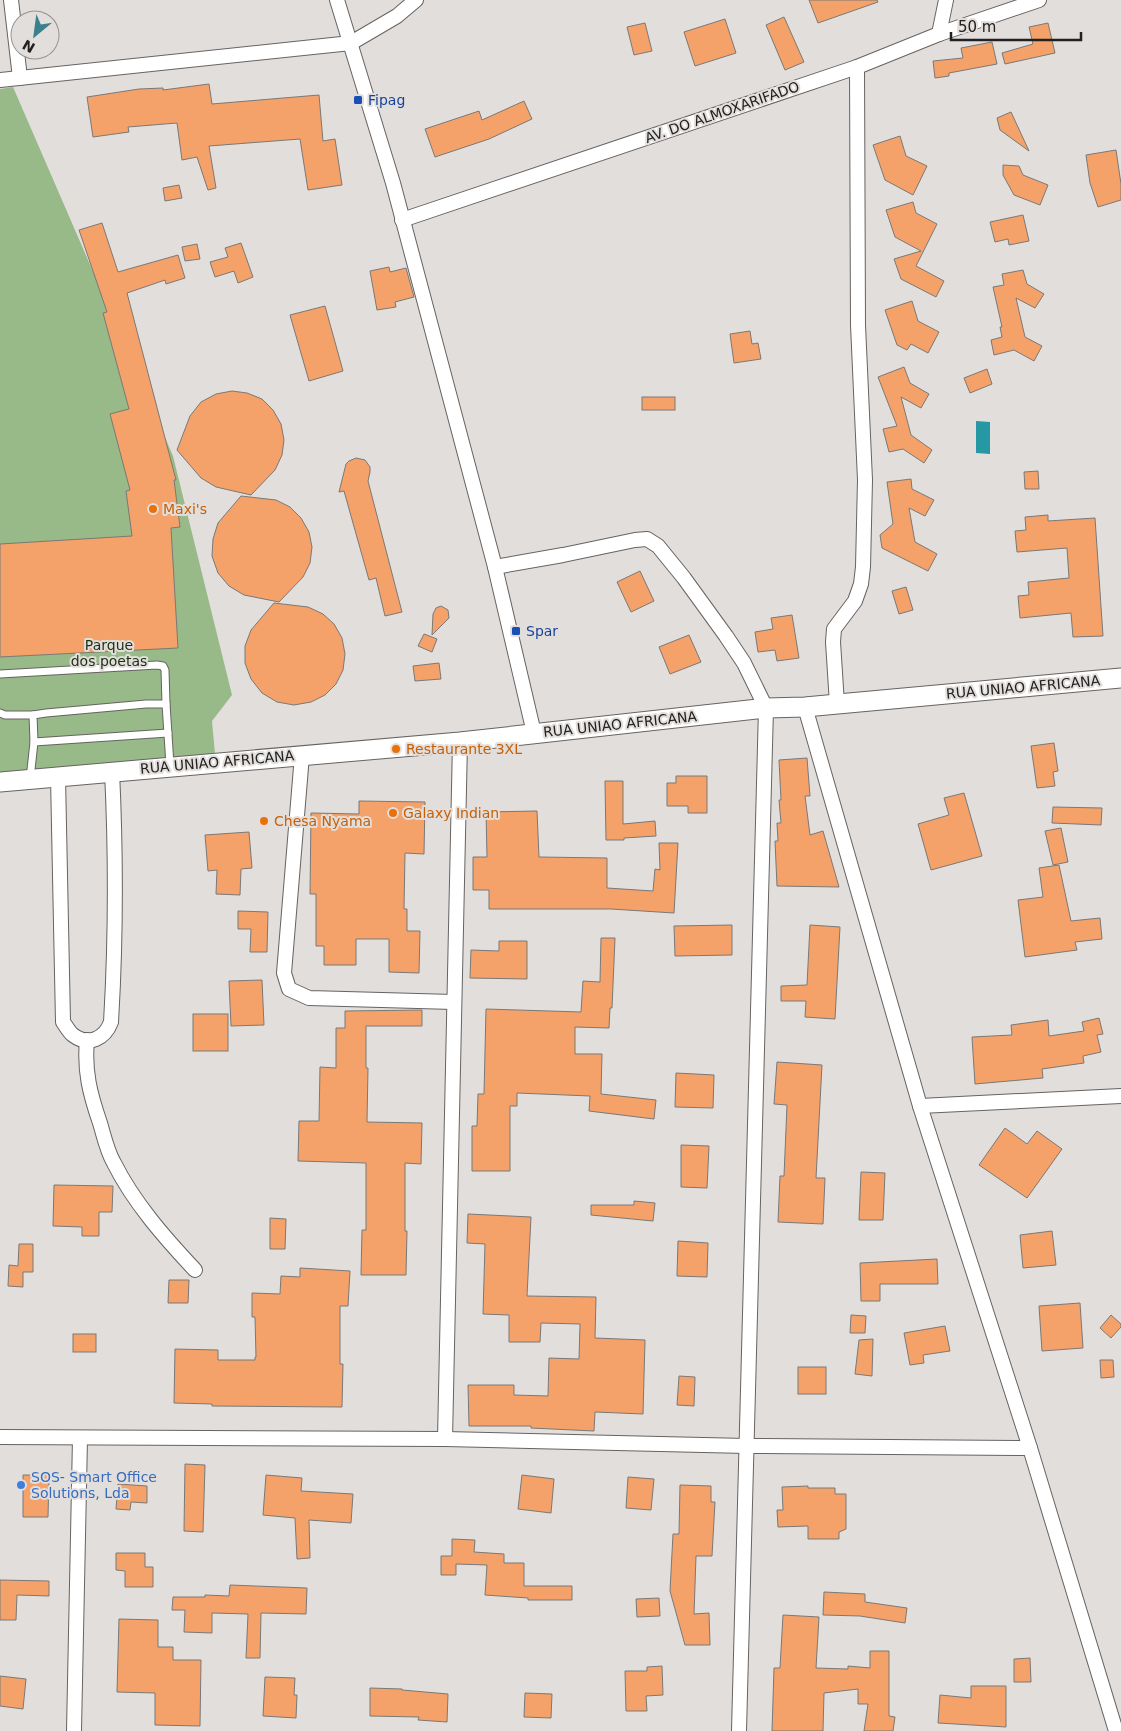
<svg xmlns="http://www.w3.org/2000/svg" width="1121" height="1731" font-family="'DejaVu Sans',sans-serif">
<rect width="100%" height="100%" fill="#e2dedc"/>
<polygon fill="#98ba88" points="13,87 173,456 232,695 212,721 215,754 0,775 0,89"/>
<polygon fill="#2598a3" points="976,421 990,422 990,454 976,453"/>
<g fill="#f4a269" stroke="#7b7876">
<polygon points="809,0 877,0 878,2 818,23"/>
<polygon points="784,17 804,62 785,70 766,25"/>
<polygon points="725,19 736,53 695,66 684,32"/>
<polygon points="645,23 652,51 634,55 627,27"/>
<polygon points="1048,23 1055,53 1005,64 1002,53 1033,44 1029,27"/>
<polygon points="992,42 997,64 949,73 949,76 935,78 933,61 963,58 961,48"/>
<polygon points="209,84 212,104 319,95 323,141 335,139 342,185 308,190 300,139 209,146 216,188 208,190 197,157 182,160 177,123 128,127 129,132 93,137 87,97 139,89 163,88 163,90"/>
<polygon points="524,101 532,119 489,139 435,157 425,129 479,111 482,120"/>
<polygon points="1011,112 1029,151 1000,130 997,118"/>
<polygon points="900,136 906,156 927,166 913,195 885,180 873,145"/>
<polygon points="1116,150 1121,184 1121,200 1098,207 1090,183 1086,155"/>
<polygon points="1003,165 1019,166 1023,175 1048,185 1040,205 1014,195 1003,175"/>
<polygon points="179,185 182,198 165,201 163,188"/>
<polygon points="913,202 916,213 937,224 916,266 944,281 936,297 901,279 894,259 921,251 895,237 886,210"/>
<polygon points="1023,215 1029,241 1009,245 1008,239 995,242 990,222"/>
<polygon points="102,223 118,272 178,255 185,278 166,284 165,280 127,293 176,480 174,480 180,527 171,528 178,648 0,657 0,544 132,536 126,491 130,490 110,414 129,409 103,313 107,312 79,230"/>
<polygon points="241,243 253,277 238,283 234,271 215,277 210,262 228,257 225,248"/>
<polygon points="197,244 200,259 185,261 182,247"/>
<polygon points="389,267 390,272 406,268 414,297 395,302 396,307 377,310 370,271"/>
<polygon points="1023,270 1027,284 1044,294 1035,308 1016,298 1025,337 1042,346 1034,361 1014,350 994,355 991,340 1002,337 1000,327 1002,327 993,287 1004,285 1002,274"/>
<polygon points="912,301 918,321 939,332 928,353 911,344 907,350 897,345 885,310"/>
<polygon points="325,306 343,371 309,381 290,315"/>
<polygon points="750,331 752,344 758,343 761,359 734,363 730,334"/>
<polygon points="904,367 910,383 929,394 921,408 901,397 911,435 932,450 924,463 903,449 889,452 883,429 897,426 878,377"/>
<polygon points="987,369 992,384 970,393 964,378"/>
<polygon points="232,391 247,393 262,399 273,410 281,424 284,440 282,455 275,470 251,495 216,487 201,478 177,450 190,416 201,402 216,394"/>
<rect x="642" y="397" width="33" height="13"/>
<polygon points="356,458 365,460 370,467 370,472 368,481 402,612 385,616 376,578 369,580 344,491 339,492 346,464 349,461"/>
<polygon points="1038,471 1039,489 1025,489 1024,472"/>
<polygon points="911,479 912,489 934,500 925,516 909,508 915,542 937,554 928,571 882,548 880,535 893,524 887,482"/>
<polygon points="241,496 276,500 290,507 301,518 309,532 312,547 310,563 303,577 279,602 244,595 229,586 218,573 212,556 213,539 218,523"/>
<polygon points="1048,515 1048,521 1095,518 1103,636 1073,637 1071,613 1020,618 1018,596 1029,595 1028,582 1069,578 1067,548 1017,552 1015,531 1026,530 1025,517"/>
<polygon points="640,571 654,601 631,612 617,582"/>
<polygon points="906,587 913,610 899,614 892,591"/>
<polygon points="274,603 308,607 323,614 334,624 342,638 345,654 343,670 336,684 325,695 311,702 294,705 277,702 262,693 251,679 245,663 245,646 251,630"/>
<polygon points="441,606 448,610 449,618 432,635 433,614 436,608"/>
<polygon points="792,615 799,658 777,661 775,650 758,652 755,632 773,629 771,618"/>
<polygon points="424,634 437,639 432,652 418,646"/>
<polygon points="689,635 701,662 670,674 659,647"/>
<polygon points="439,663 441,679 415,681 413,666"/>
<polygon points="1054,743 1058,771 1053,772 1055,786 1037,788 1031,746"/>
<polygon points="807,758 810,796 805,796 810,835 823,831 839,887 777,886 775,841 778,841 777,823 781,823 779,800 781,800 779,760"/>
<polygon points="676,776 707,776 707,813 688,813 688,806 667,806 667,783 676,783"/>
<polygon points="605,781 623,781 623,824 655,821 656,836 624,838 624,840 606,840"/>
<polygon points="964,793 982,856 931,870 918,824 949,815 944,798"/>
<polygon points="359,801 425,802 424,854 405,853 404,909 407,909 407,931 420,931 419,973 389,972 389,939 356,939 356,965 324,965 324,946 316,946 316,894 310,894 311,813 359,814"/>
<polygon points="1053,807 1102,808 1101,825 1052,823"/>
<polygon points="537,811 539,857 607,858 607,888 653,891 655,869 660,870 659,843 678,843 674,913 611,909 489,909 489,890 473,890 473,857 487,857 486,812"/>
<polygon points="1061,828 1068,862 1053,865 1045,831"/>
<polygon points="249,832 252,868 241,869 240,895 216,894 217,870 208,871 205,835"/>
<polygon points="1059,865 1071,921 1100,918 1102,939 1075,942 1077,950 1025,957 1018,900 1043,897 1039,868"/>
<polygon points="238,911 268,912 267,952 250,952 251,929 238,929"/>
<polygon points="732,925 732,955 675,956 674,926"/>
<polygon points="810,925 840,927 835,1019 805,1017 806,1001 781,1001 781,986 807,985"/>
<polygon points="601,938 615,938 612,1008 610,1008 609,1028 575,1027 575,1054 602,1054 601,1094 656,1100 654,1119 589,1111 590,1096 517,1093 517,1106 510,1106 510,1171 472,1171 472,1126 477,1126 478,1094 484,1094 486,1009 581,1012 583,981 600,982"/>
<polygon points="499,941 527,941 527,979 470,978 471,950 499,951"/>
<polygon points="262,980 264,1025 231,1026 229,981"/>
<polygon points="422,1010 422,1026 366,1026 366,1068 368,1068 367,1122 422,1123 421,1164 405,1163 405,1231 407,1231 406,1275 361,1275 362,1230 366,1230 366,1163 298,1161 299,1121 319,1121 320,1067 336,1068 336,1028 345,1028 345,1011"/>
<rect x="193" y="1014" width="35" height="37"/>
<polygon points="1099,1018 1103,1034 1097,1035 1101,1052 1083,1056 1084,1063 1042,1069 1043,1078 975,1084 972,1037 1012,1035 1011,1025 1048,1020 1049,1036 1084,1031 1082,1022"/>
<polygon points="777,1062 822,1065 816,1178 825,1178 823,1224 778,1222 780,1176 784,1176 787,1105 774,1104"/>
<polygon points="676,1073 714,1075 713,1108 675,1107"/>
<polygon points="1005,1128 1027,1144 1037,1131 1062,1149 1027,1198 979,1165"/>
<polygon points="681,1145 709,1146 707,1188 681,1187"/>
<polygon points="861,1172 885,1173 883,1220 859,1220"/>
<polygon points="54,1185 113,1186 112,1212 99,1212 99,1236 82,1236 82,1227 53,1226"/>
<polygon points="634,1201 655,1203 653,1221 591,1215 591,1205 634,1205"/>
<polygon points="468,1214 531,1217 527,1296 596,1297 595,1338 645,1340 643,1414 595,1412 594,1431 531,1428 531,1426 469,1426 468,1385 514,1385 514,1395 548,1396 549,1358 579,1359 580,1324 541,1323 540,1342 509,1342 509,1315 483,1314 485,1244 467,1243"/>
<polygon points="270,1218 286,1219 285,1249 270,1249"/>
<polygon points="1052,1231 1056,1265 1023,1268 1020,1235"/>
<polygon points="678,1241 708,1243 707,1277 677,1276"/>
<polygon points="19,1244 33,1244 33,1272 23,1272 23,1287 8,1286 9,1265 18,1266"/>
<polygon points="937,1259 938,1284 880,1284 880,1301 861,1301 860,1263"/>
<polygon points="300,1268 350,1271 348,1306 340,1306 340,1364 343,1364 342,1407 212,1406 212,1404 174,1403 175,1349 218,1350 218,1360 255,1360 255,1357 256,1357 255,1317 252,1317 252,1293 280,1294 281,1276 300,1277"/>
<polygon points="169,1280 189,1280 188,1303 168,1303"/>
<polygon points="1080,1303 1083,1348 1042,1351 1039,1306"/>
<polygon points="851,1315 866,1316 865,1333 850,1333"/>
<polygon points="1111,1315 1121,1324 1121,1327 1111,1338 1100,1328"/>
<polygon points="945,1326 950,1351 923,1355 924,1363 910,1365 904,1333"/>
<rect x="73" y="1334" width="23" height="18"/>
<polygon points="873,1339 872,1376 855,1374 859,1340"/>
<polygon points="1100,1360 1113,1360 1114,1377 1101,1378"/>
<rect x="798" y="1367" width="28" height="27"/>
<polygon points="679,1376 695,1377 694,1406 677,1405"/>
<polygon points="185,1464 205,1465 203,1532 184,1531"/>
<polygon points="23,1475 49,1475 48,1517 23,1517"/>
<polygon points="266,1475 302,1478 301,1491 353,1494 351,1523 309,1520 310,1558 297,1559 295,1518 263,1515"/>
<polygon points="522,1475 554,1479 551,1513 518,1509"/>
<polygon points="628,1477 654,1479 651,1510 626,1508"/>
<polygon points="118,1484 147,1486 147,1503 131,1502 130,1510 116,1509"/>
<polygon points="680,1485 711,1486 711,1502 715,1502 712,1556 696,1556 694,1614 709,1613 710,1645 685,1645 670,1591 673,1534 679,1534"/>
<polygon points="808,1486 808,1488 835,1488 835,1494 846,1494 846,1529 839,1532 839,1539 808,1539 808,1526 778,1527 777,1510 783,1510 782,1487"/>
<polygon points="452,1539 475,1540 474,1552 504,1554 504,1563 524,1563 524,1586 572,1586 572,1600 528,1600 528,1598 485,1595 487,1565 456,1564 456,1575 441,1575 441,1556 452,1556"/>
<polygon points="116,1553 145,1553 145,1567 153,1567 153,1587 125,1587 125,1571 116,1570"/>
<polygon points="0,1580 49,1581 49,1596 17,1595 16,1620 0,1620"/>
<polygon points="230,1585 307,1588 306,1614 261,1613 260,1658 246,1658 248,1614 212,1613 212,1633 184,1632 185,1610 172,1610 173,1597 205,1597 205,1595 229,1596"/>
<polygon points="824,1592 865,1594 865,1602 907,1608 905,1623 860,1616 823,1615"/>
<polygon points="659,1598 660,1616 637,1617 636,1599"/>
<polygon points="783,1615 819,1617 816,1668 848,1669 848,1666 870,1668 870,1651 889,1651 889,1716 895,1717 893,1731 864,1731 868,1704 858,1704 858,1689 824,1693 823,1731 772,1731 774,1668 780,1668"/>
<polygon points="119,1619 158,1620 158,1647 173,1647 173,1660 201,1660 200,1726 155,1725 155,1693 117,1692"/>
<polygon points="1030,1658 1031,1682 1014,1682 1014,1659"/>
<polygon points="662,1666 663,1695 646,1696 647,1711 626,1711 625,1671 647,1671 647,1667"/>
<polygon points="0,1676 26,1679 23,1709 0,1706"/>
<polygon points="265,1677 295,1678 294,1695 297,1695 296,1718 263,1716"/>
<polygon points="971,1686 1006,1686 1006,1727 938,1723 940,1695 971,1698"/>
<polygon points="370,1688 402,1689 402,1690 448,1694 447,1722 418,1720 419,1717 370,1716"/>
<polygon points="525,1693 552,1694 551,1718 524,1717"/>
</g>
<g fill="none" stroke-linecap="round" stroke-linejoin="round">
<defs>
<g id="service">
<polyline points="0,674 157,665 163,666 165,670 166,704"/>
<polyline points="0,713 5,715 33,715"/>
<polyline points="34,742 168,733"/>
<polyline points="30,779 34,742 33,715 46,713 146,704 166,704 170,765"/>
</g>
<g id="minor">
<polyline points="11,0 20,78"/>
<polyline points="337,0 393,183 495,567 534,733"/>
<polyline points="939,34 946,0"/>
<polyline points="0,80 351,43 397,16 416,0"/>
<polyline points="402,220 857,67 939,34 1039,0"/>
<polyline points="495,567 563,555 635,540 647,539 658,546 684,578 726,636 744,663 766,708 739,1731"/>
<polyline points="837,704 833,642 834,629 855,601 861,584 863,567 865,480 858,325 857,67"/>
<polyline points="805,707 920,1106 1030,1448 1116,1731"/>
<polyline points="302,755 284,973 289,989 309,998 454,1002"/>
<path d="M 58,777 L 63,1022 C 66,1026 69,1032 73,1035 C 89,1047 105,1038 111,1022 C 116,938 116,855 112,771"/>
<path d="M 87,1040 C 84,1071 90,1094 100,1123 C 104,1136 107,1151 114,1163 C 134,1203 165,1238 195,1270"/>
<polyline points="920,1106 1121,1096"/>
<polyline points="0,1437 445,1439 747,1446 1030,1448"/>
<polyline points="445,1439 460,742"/>
<polyline points="74,1731 80,1438"/>
</g>
<polyline id="secondary" points="0,782 460,742 766,708 805,707 1121,678"/>
</defs>
<use href="#service" stroke="#666361" stroke-width="9"/>
<use href="#minor" stroke="#666361" stroke-width="16"/>
<use href="#secondary" stroke="#666361" stroke-width="21"/>
<use href="#service" stroke="#fff" stroke-width="7"/>
<use href="#minor" stroke="#fff" stroke-width="14"/>
<use href="#secondary" stroke="#fff" stroke-width="19"/>
</g>
<g fill="#1a4fb4" stroke="#e2dedc" stroke-width="2">
<rect x="353" y="95" width="10" height="10" rx="2.5"/>
<rect x="511" y="626" width="10" height="10" rx="2.5"/>
</g>
<g fill="#e8710a" stroke="#e2dedc" stroke-width="2">
<circle cx="153" cy="509" r="5"/>
<circle cx="396" cy="749" r="5"/>
<circle cx="393" cy="813" r="5"/>
<circle cx="264" cy="821" r="5"/>
</g>
<circle fill="#3f7fe0" stroke="#e2dedc" stroke-width="2" cx="21" cy="1485" r="5"/>
<g text-anchor="middle" stroke-width="4" stroke-linejoin="round" paint-order="stroke">
<g font-size="14" fill="#164399" stroke="#e2dedc" text-anchor="start">
<text x="368" y="105">Fipag</text>
<text x="526" y="636">Spar</text>
</g>
<g font-size="14" fill="#222120" stroke="#e2dedc">
<text transform="translate(722 112) rotate(-19)" y="5">AV. DO ALMOXARIFADO</text>
<text transform="translate(1023 687) rotate(-5)" y="5">RUA UNIAO AFRICANA</text>
<text transform="translate(620 724) rotate(-6)" y="5">RUA UNIAO AFRICANA</text>
<text transform="translate(217 762) rotate(-5)" y="5">RUA UNIAO AFRICANA</text>
</g>
<g font-size="14" fill="#c56008" stroke="#e2dedc" text-anchor="start">
<text x="163" y="514">Maxi's</text>
<text x="406" y="754">Restaurante 3XL</text>
<text x="403" y="818">Galaxy Indian</text>
<text x="274" y="826">Chesa Nyama</text>
</g>
<g font-size="14" fill="#1b3010" stroke="#e2dedc">
<text x="109" y="650">Parque<tspan x="109" dy="16">dos poetas</tspan></text>
</g>
<g font-size="14" fill="#366cbe" stroke="#e2dedc" text-anchor="start">
<text x="31" y="1482">SOS- Smart Office<tspan x="31" dy="16">Solutions, Lda</tspan></text>
</g>
</g>
<g transform="translate(35 35) rotate(209)"><circle r="24" fill="#e2dedc" stroke="#959291"/>
<path d="M0-4L9 19L0 12L-9 19Z" fill="#3b818d"/>
<text y="-8" font-size="14" font-weight="bold" text-anchor="middle" fill="#222120">N</text>
</g>
<path d="M951 32v8h130v-8" fill="none" stroke="#222120" stroke-width="2.5"/>
<text x="958" y="32" font-size="15" fill="#222120" stroke="#e2dedc" stroke-width="4" paint-order="stroke">50 m</text>
</svg>
